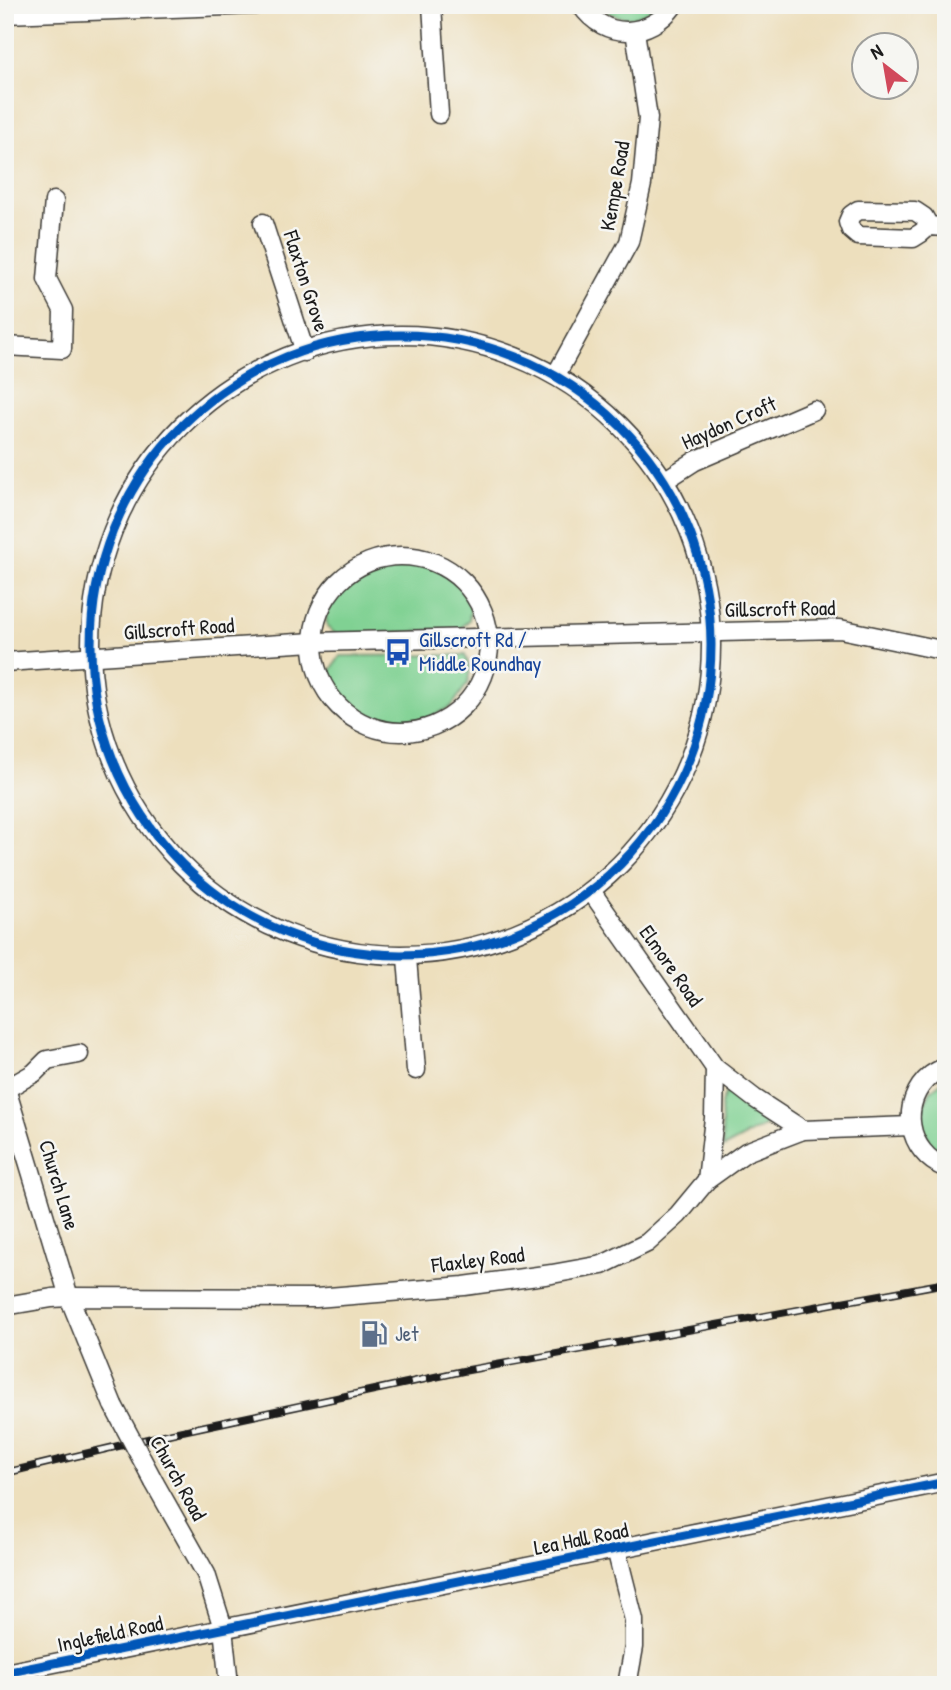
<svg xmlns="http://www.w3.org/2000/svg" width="951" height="1690" font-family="'Patrick Hand',sans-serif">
<rect width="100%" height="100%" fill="#f6f6f2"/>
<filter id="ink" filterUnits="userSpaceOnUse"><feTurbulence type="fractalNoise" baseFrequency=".0143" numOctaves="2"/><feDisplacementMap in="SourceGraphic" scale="14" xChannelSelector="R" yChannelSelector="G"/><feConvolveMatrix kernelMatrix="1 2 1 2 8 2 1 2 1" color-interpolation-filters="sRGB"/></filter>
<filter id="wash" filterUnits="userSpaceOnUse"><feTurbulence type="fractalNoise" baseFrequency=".00686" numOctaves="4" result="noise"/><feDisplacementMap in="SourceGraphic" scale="28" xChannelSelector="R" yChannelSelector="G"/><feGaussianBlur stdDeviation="1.57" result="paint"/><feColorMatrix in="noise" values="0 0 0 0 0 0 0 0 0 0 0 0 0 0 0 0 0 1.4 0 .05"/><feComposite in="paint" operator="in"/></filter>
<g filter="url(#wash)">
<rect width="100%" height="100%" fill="#eddfbd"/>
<g fill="#80d193" stroke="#4e7658" stroke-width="2">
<path d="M 598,5 L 657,5 C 639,21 615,22 598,5 Z"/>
<polygon points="401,559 430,565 456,579 471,606 469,620 460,629 338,636 327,627 326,615 335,593 371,568"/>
<polygon points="465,655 470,668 468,683 451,707 423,721 393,725 351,707 330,684 330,672 340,656"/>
<polygon points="946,1078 946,1155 931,1144 923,1126 923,1107 931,1090"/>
<polygon points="726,1092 744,1098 768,1118 768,1124 723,1148 721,1103"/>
</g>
</g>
<g filter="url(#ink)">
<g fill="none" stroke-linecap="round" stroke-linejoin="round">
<defs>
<g id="minor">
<polyline points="432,5 439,114"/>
<path d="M 581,5 C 605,41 650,38 674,5"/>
<polyline points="5,14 255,5"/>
<polyline points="263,223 305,352"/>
<polyline points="929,226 924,217 915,211 858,210 851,215 848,222 851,230 858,236 913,238 921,233 929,226 946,227"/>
<circle cx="401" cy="645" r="310"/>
<polyline points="5,346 62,349 63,310 47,279 54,201"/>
<polyline points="557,373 629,242 642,184 648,118 635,31"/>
<polyline points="664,481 695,461 814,410"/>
<circle cx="401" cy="644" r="88"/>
<polyline points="5,662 313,642 840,629 946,651"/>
<polyline points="591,891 715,1068 754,1098 803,1130"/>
<polyline points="407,958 416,1070"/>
<path d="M 946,1067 C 941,1069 935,1072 931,1075 C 898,1102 907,1153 946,1168"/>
<polyline points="5,1085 69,1297 113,1405"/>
<polyline points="6,1089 34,1073 47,1060 79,1054"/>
<polyline points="707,1180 714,1118 715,1068"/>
<polyline points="5,1306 52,1298 69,1297 316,1298 464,1286 552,1274 602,1265 647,1243 678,1215 707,1180 746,1152 803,1130 911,1126"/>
<polyline points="154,1482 206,1574 223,1628 229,1685"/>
<polyline points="616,1549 634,1620 634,1647 628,1680 626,1685"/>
<polyline points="5,1673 946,1482"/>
</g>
</defs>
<use href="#minor" stroke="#3b3934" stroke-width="21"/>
<use href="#minor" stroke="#fff" stroke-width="18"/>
<defs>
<polyline id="rail" points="5,1473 173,1433 463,1371 946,1283"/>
</defs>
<use href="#rail" stroke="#1c1c1c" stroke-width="8"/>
<use href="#rail" stroke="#f6f6f2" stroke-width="5" stroke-dasharray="16" stroke-linecap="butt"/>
<defs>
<polyline id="minor-bridge" points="113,1405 154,1482"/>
</defs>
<use href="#minor-bridge" stroke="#3b3934" stroke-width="21" stroke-linecap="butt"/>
<use href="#minor-bridge" stroke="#fff" stroke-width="18"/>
<defs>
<g id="cycleway">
<circle cx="401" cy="645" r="310"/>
<polyline points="5,1673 946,1482"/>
</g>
</defs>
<use href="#cycleway" stroke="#f6f6f2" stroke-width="13"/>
<use href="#cycleway" stroke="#0057b8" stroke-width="9"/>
</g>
</g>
<defs>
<symbol id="bus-bare" viewBox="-9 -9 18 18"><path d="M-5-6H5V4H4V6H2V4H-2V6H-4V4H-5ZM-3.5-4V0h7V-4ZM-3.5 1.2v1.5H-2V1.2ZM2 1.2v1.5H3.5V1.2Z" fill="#1a4fb4" stroke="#f6f6f2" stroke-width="2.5" paint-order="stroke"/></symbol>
<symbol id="fuel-bare" viewBox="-9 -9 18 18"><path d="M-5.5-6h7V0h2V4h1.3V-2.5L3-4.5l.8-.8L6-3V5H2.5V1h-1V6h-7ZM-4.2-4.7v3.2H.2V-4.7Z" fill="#5c6f8a" stroke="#f6f6f2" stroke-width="2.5" paint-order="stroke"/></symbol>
</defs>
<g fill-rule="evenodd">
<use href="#bus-bare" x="379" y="633" width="38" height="38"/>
<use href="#fuel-bare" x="355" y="1315" width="38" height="38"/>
</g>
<g text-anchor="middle" stroke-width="5" stroke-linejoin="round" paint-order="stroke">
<g font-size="21" fill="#1c1c1c" stroke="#f6f6f2">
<text transform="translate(615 186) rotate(-80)" y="7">Kempe Road</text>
<text transform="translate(306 281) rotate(72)" y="7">Flaxton Grove</text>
<text transform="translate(729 423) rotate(-24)" y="7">Haydon Croft</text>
<text transform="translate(780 609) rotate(-1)" y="7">Gillscroft Road</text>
<text transform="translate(179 629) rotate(-4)" y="7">Gillscroft Road</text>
<text transform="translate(671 966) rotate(55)" y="7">Elmore Road</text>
<text transform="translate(59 1185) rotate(73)" y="7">Church Lane</text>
<text transform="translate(478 1260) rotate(-7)" y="7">Flaxley Road</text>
<text transform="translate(178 1478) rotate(61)" y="7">Church Road</text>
<text transform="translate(581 1539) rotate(-11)" y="7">Lea Hall Road</text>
<text transform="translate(110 1634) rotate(-12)" y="7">Inglefield Road</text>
</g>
<g font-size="21" fill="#164399" stroke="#f6f6f2" text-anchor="start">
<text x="419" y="647">Gillscroft Rd /<tspan x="419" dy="24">Middle Roundhay</tspan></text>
</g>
<g font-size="21" fill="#4e5e75" stroke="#f6f6f2" text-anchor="start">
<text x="395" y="1341">Jet</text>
</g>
</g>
<rect width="951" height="1690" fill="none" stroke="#f6f6f2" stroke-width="28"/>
<g transform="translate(885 66) rotate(329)"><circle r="33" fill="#f6f6f2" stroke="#9f9f9c" stroke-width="2"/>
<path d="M0-5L12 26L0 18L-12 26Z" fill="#d1495b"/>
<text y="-10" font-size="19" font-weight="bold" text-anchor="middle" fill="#1c1c1c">N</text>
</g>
</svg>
